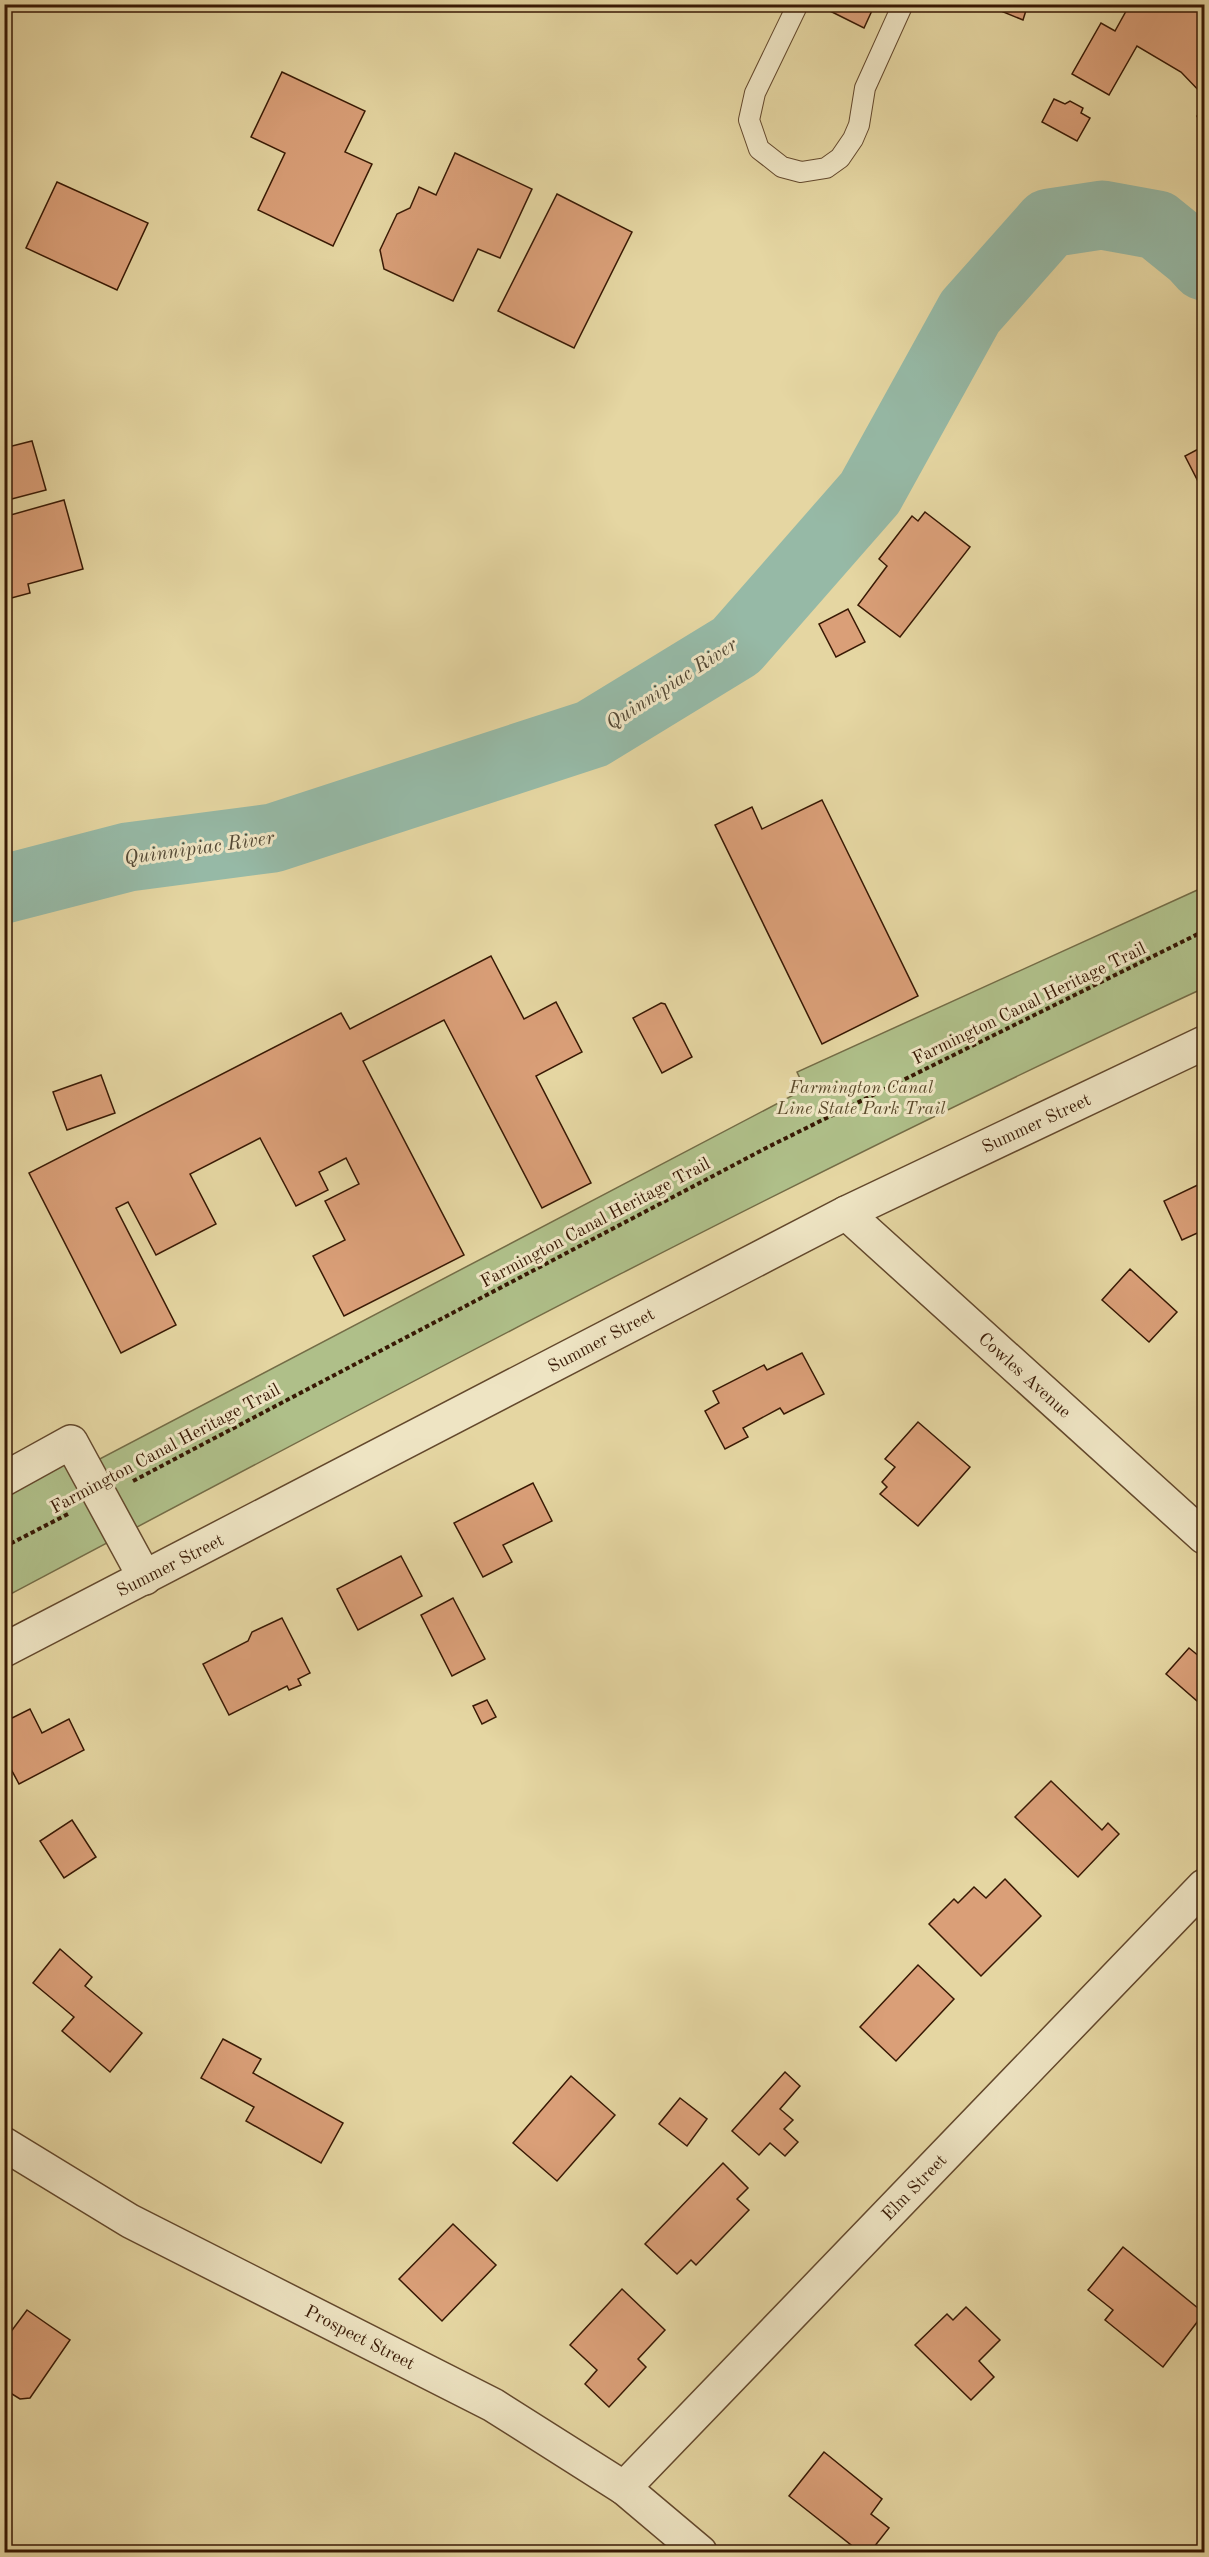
<svg xmlns="http://www.w3.org/2000/svg" width="1209" height="2557" font-family="'Old Standard TT',serif">
<rect width="100%" height="100%" fill="#e5d6a2"/>
<filter id="stains"><feTurbulence type="fractalNoise" baseFrequency=".00333" numOctaves="4"/><feColorMatrix values="0 0 0 0 .2 0 0 0 0 .09 0 0 0 0 .02 0 0 0 .5 -.17"/></filter>
<radialGradient id="worn" r=".72"><stop offset=".6" stop-color="#630" stop-opacity="0"/><stop offset="1" stop-color="#630" stop-opacity=".3"/></radialGradient>
<path fill="#afbf89" stroke="#746c46" stroke-width="1.5" d="M 1204,887 L 1204,988 C 797,1176 401,1387 5,1597 L 5,1489 L 88,1445 L 96,1461 L 805,1089 L 797,1072 Z"/>
<g fill="none" stroke-linecap="round" stroke-linejoin="round">
<polyline stroke="#96b9a6" stroke-width="69" points="4,889 128,857 273,838 592,734 736,646 870,493 970,312 1049,223 1102,215 1157,225 1194,255 1204,266"/>
</g>
<g fill="#da9f78" stroke="#381904" stroke-width="1.5">
<polygon points="823,4 875,4 864,28 822,7"/>
<polygon points="984,4 1028,4 1023,20"/>
<polygon points="1130,4 1204,4 1204,96 1181,72 1137,46 1109,95 1072,74 1101,23 1115,31"/>
<polygon points="282,72 365,111 345,152 372,164 333,246 258,210 285,153 251,137"/>
<polygon points="1054,99 1065,104 1070,101 1083,108 1081,113 1090,118 1077,141 1042,122"/>
<polygon points="1204,107 1204,129 1197,116"/>
<polygon points="455,153 532,189 500,258 478,249 453,301 384,269 380,250 397,214 410,208 419,187 436,195"/>
<polygon points="57,182 148,223 117,290 26,248"/>
<polygon points="557,194 632,232 574,348 498,311"/>
<polygon points="32,441 46,490 4,501 4,448"/>
<polygon points="1204,446 1204,493 1185,456"/>
<polygon points="64,500 83,569 28,584 30,593 4,600 4,531 10,529 7,516"/>
<polygon points="925,512 970,547 900,637 858,605 887,566 879,559 912,516 918,521"/>
<polygon points="848,609 865,642 836,657 819,624"/>
<polygon points="822,800 918,996 822,1044 715,825 752,807 762,829"/>
<polygon points="491,956 524,1019 556,1002 582,1052 536,1076 591,1183 542,1208 444,1020 363,1061 464,1255 344,1316 313,1256 345,1240 325,1201 359,1184 346,1158 319,1172 328,1190 296,1206 260,1138 190,1174 216,1224 156,1255 128,1202 116,1208 176,1325 121,1353 29,1173 341,1013 350,1029"/>
<polygon points="661,1003 665,1004 692,1057 662,1073 633,1018"/>
<polygon points="101,1075 115,1113 67,1130 53,1092"/>
<polygon points="1204,1182 1204,1230 1182,1240 1164,1201"/>
<polygon points="1130,1269 1177,1312 1149,1342 1102,1300"/>
<polygon points="802,1353 824,1394 784,1414 780,1408 743,1428 748,1437 725,1449 705,1411 719,1403 713,1391 764,1365 767,1370"/>
<polygon points="918,1422 970,1467 918,1526 880,1494 887,1487 882,1482 895,1467 885,1459"/>
<polygon points="533,1483 552,1521 503,1545 512,1562 483,1577 454,1523"/>
<polygon points="401,1556 422,1596 358,1630 337,1589"/>
<polygon points="453,1598 485,1659 452,1676 421,1615"/>
<polygon points="282,1618 310,1673 298,1679 301,1685 289,1690 287,1686 229,1715 203,1664 248,1641 252,1632"/>
<polygon points="1189,1648 1200,1657 1204,1652 1204,1707 1166,1674"/>
<polygon points="487,1700 496,1717 482,1724 473,1706"/>
<polygon points="30,1709 42,1733 69,1719 84,1750 19,1784 4,1756 4,1722"/>
<polygon points="1051,1781 1102,1830 1108,1823 1119,1834 1078,1877 1015,1817"/>
<polygon points="72,1820 96,1857 64,1878 40,1841"/>
<polygon points="1005,1879 1041,1916 981,1976 929,1924 954,1899 958,1903 974,1887 986,1898"/>
<polygon points="60,1949 92,1977 85,1986 142,2033 110,2072 62,2031 74,2017 33,1983"/>
<polygon points="918,1965 954,1999 896,2061 860,2027"/>
<polygon points="223,2039 261,2059 253,2073 343,2123 321,2163 246,2121 254,2107 201,2078"/>
<polygon points="785,2072 800,2086 780,2109 793,2120 784,2129 798,2142 785,2156 770,2143 759,2155 732,2131"/>
<polygon points="571,2076 615,2115 557,2181 513,2143"/>
<polygon points="680,2098 707,2119 687,2146 659,2124"/>
<polygon points="723,2163 748,2188 737,2199 749,2210 696,2265 691,2260 677,2274 645,2244"/>
<polygon points="453,2224 496,2265 442,2321 399,2279"/>
<polygon points="1123,2247 1204,2313 1163,2367 1105,2320 1113,2310 1088,2290"/>
<polygon points="622,2289 665,2330 638,2359 646,2367 609,2407 585,2384 597,2370 570,2345"/>
<polygon points="966,2307 1000,2340 979,2361 994,2377 971,2400 915,2345 947,2314 953,2320"/>
<polygon points="27,2310 70,2340 30,2398 20,2399 4,2389 4,2365 8,2360 4,2358 4,2341"/>
<polygon points="824,2452 882,2499 871,2514 889,2528 870,2552 860,2552 789,2496"/>
</g>
<g fill="none" stroke-linecap="round" stroke-linejoin="round">
<defs>
<polyline id="service" points="798,4 755,93 749,120 759,149 782,167 801,172 826,168 840,158 853,139 859,125 865,88 903,4"/>
<g id="minor">
<polyline points="846,1213 1204,1537"/>
<polyline points="4,1479 71,1442 145,1578"/>
<polyline points="4,1650 846,1213 1204,1043"/>
<polyline points="4,2144 130,2221 493,2405 624,2488 700,2552"/>
<polyline points="624,2488 1204,1886"/>
</g>
</defs>
<use href="#service" stroke="#63482c" stroke-width="22"/>
<use href="#minor" stroke="#63482c" stroke-width="36"/>
<g stroke="#381904" stroke-width="4" stroke-dasharray="4.5 3" stroke-linecap="butt">
<polyline points="133,1481 768,1147 1204,931"/>
<polyline points="4,1547 70,1513"/>
</g>
<use href="#service" stroke="#eee4c3" stroke-width="20"/>
<use href="#minor" stroke="#eee4c3" stroke-width="33"/>
</g>
<g text-anchor="middle" stroke-width="6" stroke-linejoin="round" paint-order="stroke">
<g font-size="18" fill="#381904" stroke="#eee4c3">
<text transform="translate(1029 1003) rotate(-26)" y="6">Farmington Canal Heritage Trail</text>
<text transform="translate(1036 1123) rotate(-25)" y="6">Summer Street</text>
<text transform="translate(595 1222) rotate(-28)" y="6">Farmington Canal Heritage Trail</text>
<text transform="translate(601 1340) rotate(-28)" y="6">Summer Street</text>
<text transform="translate(1025 1375) rotate(42)" y="6">Cowles Avenue</text>
<text transform="translate(165 1448) rotate(-28)" y="6">Farmington Canal Heritage Trail</text>
<text transform="translate(170 1565) rotate(-27)" y="6">Summer Street</text>
<text transform="translate(914 2187) rotate(-46)" y="6">Elm Street</text>
<text transform="translate(360 2337) rotate(27)" y="6">Prospect Street</text>
</g>
<g font-size="18" font-style="italic" fill="#5c4b2c" stroke="#eee4c3">
<text x="861" y="1093">Farmington Canal<tspan x="861" dy="21">Line State Park Trail</tspan></text>
</g>
<g font-size="20" font-style="italic" fill="#544935" stroke="#eee4c3">
<text transform="translate(671 683) rotate(-33)" y="7">Quinnipiac River</text>
<text transform="translate(199 847) rotate(-8)" y="7">Quinnipiac River</text>
</g>
</g>
<rect width="1209" height="2557" fill="none" stroke="#e5d6a2" stroke-width="24"/>
<rect x="6" y="6" width="1197" height="2545" fill="none" stroke="#381904" stroke-width="3"/>
<rect x="12" y="12" width="1185" height="2533" fill="none" stroke="#381904" stroke-width="1.5"/>
<rect width="100%" height="100%" filter="url(#stains)"/>
<rect width="100%" height="100%" fill="url(#worn)"/>
</svg>
